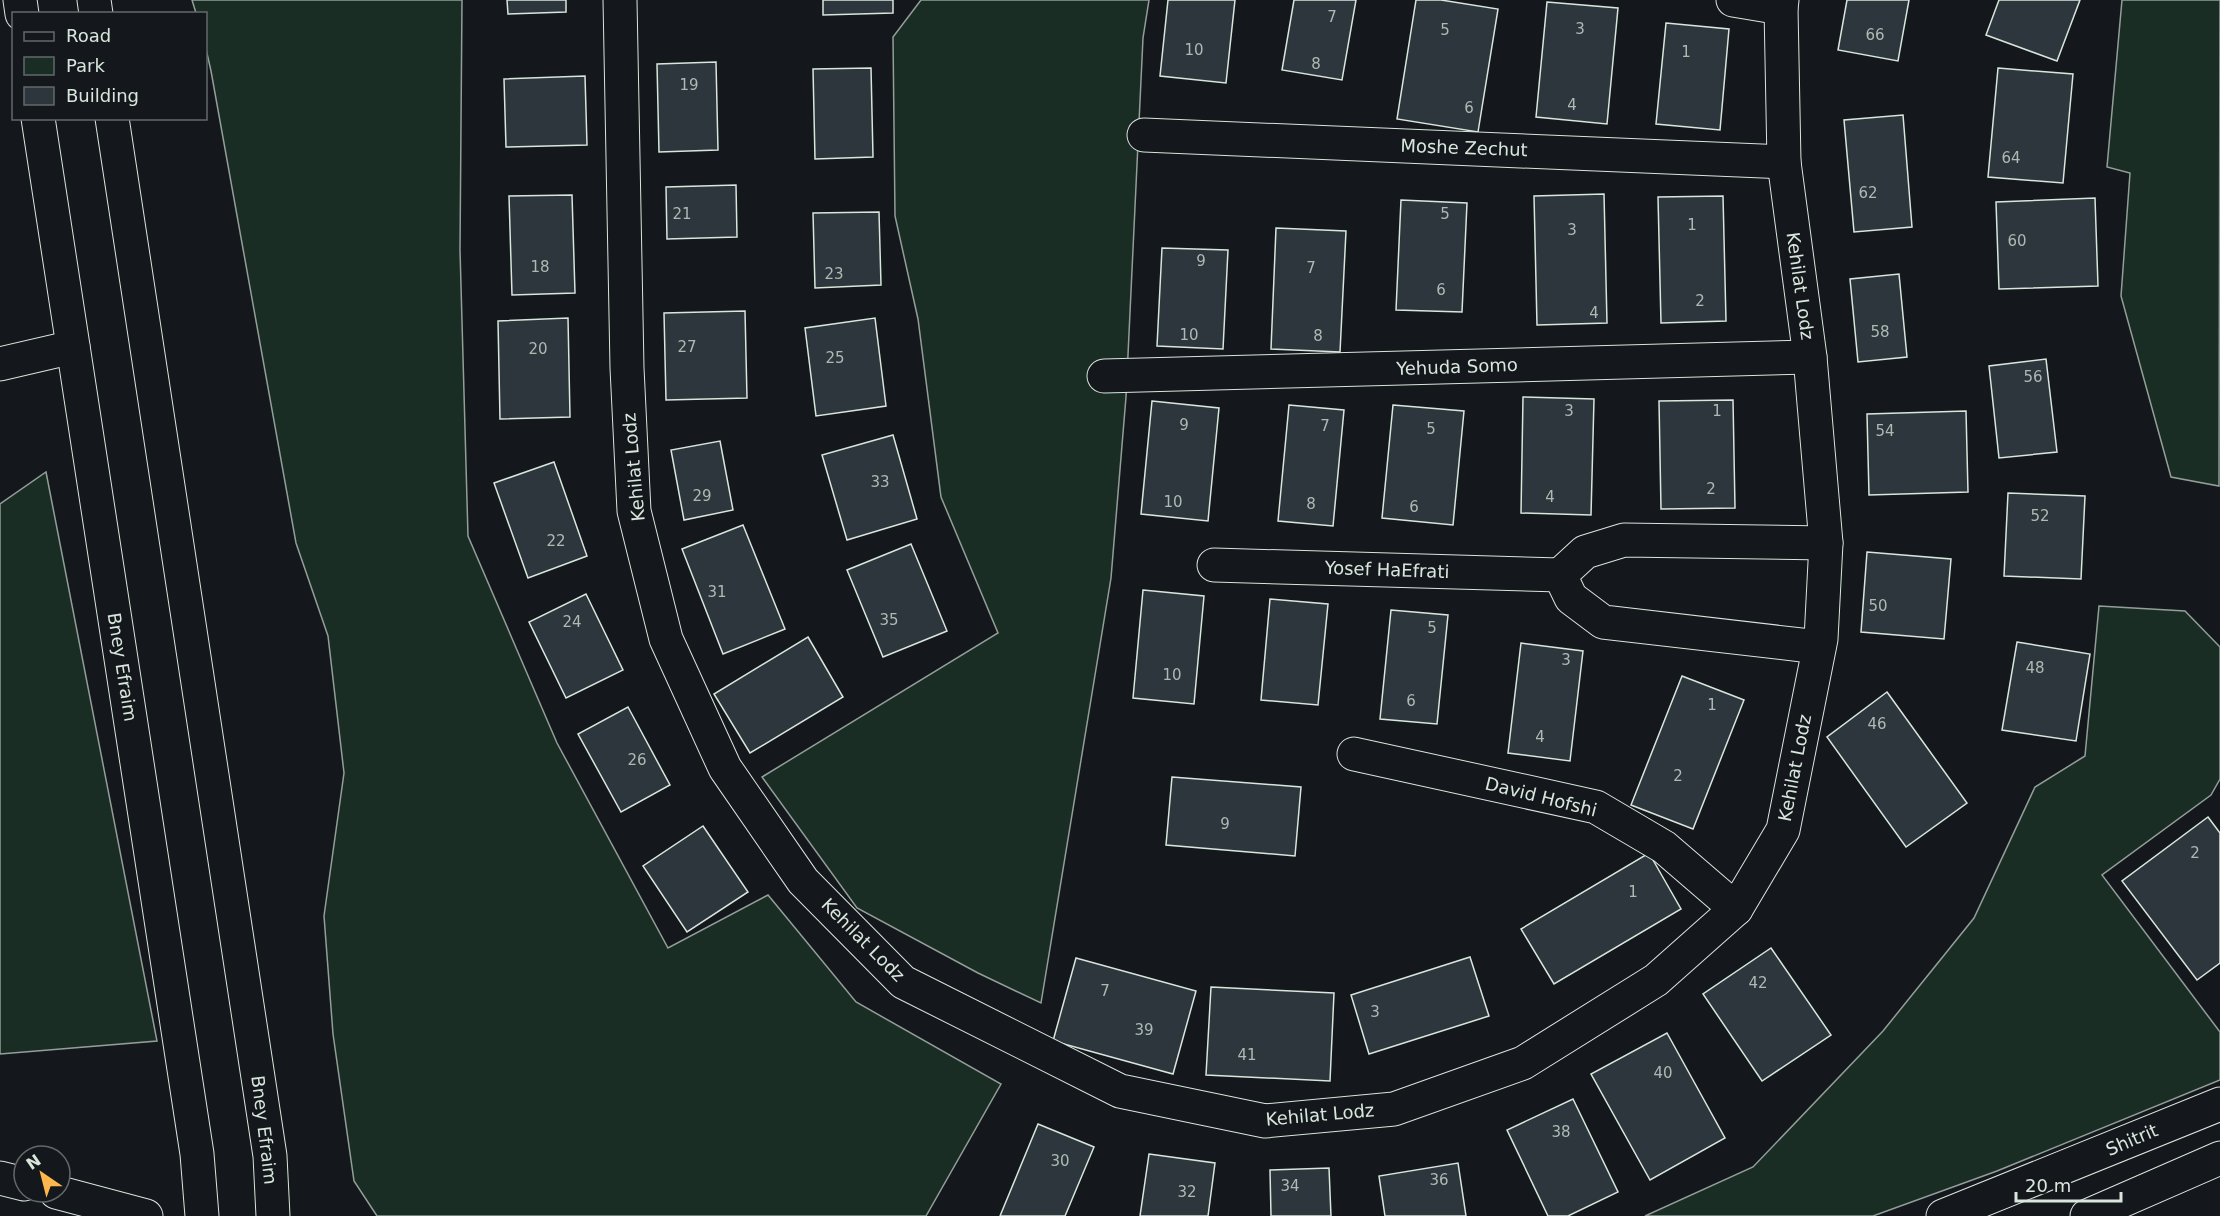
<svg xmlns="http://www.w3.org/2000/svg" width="2220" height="1216" font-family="'DejaVu Sans',sans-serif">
<rect width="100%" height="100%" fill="#14181c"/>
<g fill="#1a2d24" stroke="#939e99" stroke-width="1.5">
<polygon points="192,0 462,0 460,250 468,536 557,743 668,948 768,895 856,1002 1001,1084 926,1216 377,1216 354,1181 333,1034 324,916 344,773 328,636 296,543 211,71 206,49 206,14 196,13"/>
<polygon points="921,0 1149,0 1143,38 1126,397 1111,578 1041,1003 978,973 857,908 762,777 998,633 941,497 918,319 895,216 893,37"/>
<polygon points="2122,0 2220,0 2219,486 2171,477 2121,296 2130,173 2107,167"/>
<polygon points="46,472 157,1041 0,1054 0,504"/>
<polygon points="2099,606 2185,611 2220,647 2220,779 2211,795 2102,875 2220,1032 2220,1080 1997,1171 1873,1216 1645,1216 1753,1167 1883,1031 1974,918 2035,787 2085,756"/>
</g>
<g fill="#2c363c" stroke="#d8e6dc" stroke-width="1.5">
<polygon points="507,0 566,0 566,12 508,14"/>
<polygon points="823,0 893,0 893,13 823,15"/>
<polygon points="1168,0 1235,0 1226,83 1160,76"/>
<polygon points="1294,0 1356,0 1342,80 1282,70"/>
<polygon points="1416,0 1441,0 1498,9 1478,132 1397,119"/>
<polygon points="1847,0 1909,0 1898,61 1838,50"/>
<polygon points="1999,0 2080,0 2057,61 1986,35"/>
<polygon points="1547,2 1618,8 1607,124 1536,117"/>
<polygon points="1666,23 1729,29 1720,130 1656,124"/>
<polygon points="716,62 718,150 659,152 657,64"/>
<polygon points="871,68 873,157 815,159 813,69"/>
<polygon points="1998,68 2073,74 2063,183 1988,177"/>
<polygon points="585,76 587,145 506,147 504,79"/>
<polygon points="1903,115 1912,227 1854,232 1844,120"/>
<polygon points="736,185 737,237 667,239 666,187"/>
<polygon points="1604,194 1607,323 1537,325 1534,196"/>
<polygon points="572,195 575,293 512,295 509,196"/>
<polygon points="1723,196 1726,321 1661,323 1658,197"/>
<polygon points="2095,198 2098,286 1999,289 1996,202"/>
<polygon points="1401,200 1467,203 1462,312 1396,310"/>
<polygon points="879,212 881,285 815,288 813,213"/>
<polygon points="1276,228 1346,231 1340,352 1271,349"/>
<polygon points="1162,248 1228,250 1223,349 1157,346"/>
<polygon points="1899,274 1907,357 1858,362 1850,279"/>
<polygon points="745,311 747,398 666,400 664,313"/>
<polygon points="568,318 570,417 500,419 498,321"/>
<polygon points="875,318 886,406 816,416 805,328"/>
<polygon points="2046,359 2057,452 1999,458 1989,366"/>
<polygon points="1523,397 1594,399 1591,515 1521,513"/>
<polygon points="1733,400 1735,508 1661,509 1659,401"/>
<polygon points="1152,401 1219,408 1208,521 1141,514"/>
<polygon points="1289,405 1344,410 1333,526 1278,521"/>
<polygon points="1393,405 1464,411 1453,525 1382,518"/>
<polygon points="1966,411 1968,492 1869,495 1867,414"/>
<polygon points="893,435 917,519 847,540 822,455"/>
<polygon points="720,441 733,510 684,520 671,450"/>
<polygon points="554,462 587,556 528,578 494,483"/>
<polygon points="2008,493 2085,496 2081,579 2004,576"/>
<polygon points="743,525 785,629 723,654 682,549"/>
<polygon points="911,544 947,631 883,657 847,570"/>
<polygon points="1867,552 1951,559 1944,639 1861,632"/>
<polygon points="1143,590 1204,596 1194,704 1133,698"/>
<polygon points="586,594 623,670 566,698 529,622"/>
<polygon points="1270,599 1328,604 1318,705 1261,700"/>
<polygon points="1391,610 1448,615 1437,724 1380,719"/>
<polygon points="808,637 843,697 750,753 714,694"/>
<polygon points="2017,642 2090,654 2076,741 2002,730"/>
<polygon points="1521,643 1583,651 1570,761 1508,753"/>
<polygon points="1682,676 1744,700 1693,829 1631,805"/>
<polygon points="1887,692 1967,803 1906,847 1827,737"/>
<polygon points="628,707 670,785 621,812 578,734"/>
<polygon points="1172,777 1301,787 1295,856 1166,845"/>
<polygon points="2208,817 2220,833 2220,963 2197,980 2122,881"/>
<polygon points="703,826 748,892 687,932 643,866"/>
<polygon points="1649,853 1681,909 1554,984 1521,929"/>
<polygon points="1771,948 1831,1035 1762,1081 1703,994"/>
<polygon points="1470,957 1489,1016 1369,1054 1351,995"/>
<polygon points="1076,958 1196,991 1173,1074 1053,1041"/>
<polygon points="1211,987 1334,993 1330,1081 1206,1075"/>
<polygon points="1667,1033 1725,1138 1650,1180 1591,1074"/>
<polygon points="1573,1099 1618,1192 1568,1216 1548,1216 1507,1130"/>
<polygon points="1038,1124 1094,1147 1065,1216 1000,1216"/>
<polygon points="1149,1154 1215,1163 1208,1216 1140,1216"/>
<polygon points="1458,1163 1466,1216 1385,1216 1379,1176"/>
<polygon points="1329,1168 1331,1216 1271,1216 1270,1170"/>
</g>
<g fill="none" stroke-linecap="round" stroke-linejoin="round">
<defs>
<g id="minor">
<polyline points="620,0 627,368 634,511 666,639 725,768 803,881 903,982 1120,1091 1265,1121 1394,1109 1523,1063 1656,980 1736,909 1783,830 1821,639 1826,543 1810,357 1784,162 1781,8 1782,0"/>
<polyline points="1733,0 1781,8"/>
<polyline points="1144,135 1784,162"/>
<polyline points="0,364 73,347"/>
<polyline points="1104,376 1810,357"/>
<polyline points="1214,565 1560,575"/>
<polyline points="1819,647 1603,622 1571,598 1560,575 1585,552 1624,540 1826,543"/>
<polyline points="1354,754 1596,807 1664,847 1736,909"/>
<polyline points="0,1178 24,1184"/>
<polyline points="56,1192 146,1216"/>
<polyline points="1943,1216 2220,1104"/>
<polyline points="2087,1216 2220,1158"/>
</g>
<g id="major">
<polyline points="20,0 22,14"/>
<polyline points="94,0 96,14"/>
<polyline points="38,118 197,1154 202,1216"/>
<polyline points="112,118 270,1156 273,1216"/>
</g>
</defs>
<use href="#minor" stroke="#d8e6dc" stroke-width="35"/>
<use href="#major" stroke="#d8e6dc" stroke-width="35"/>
<use href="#minor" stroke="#14181c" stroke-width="33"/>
<use href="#major" stroke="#14181c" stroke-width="33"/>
</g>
<g text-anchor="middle" stroke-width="4.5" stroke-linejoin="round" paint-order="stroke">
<g font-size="15" fill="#adbab4">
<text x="1332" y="22">7</text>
<text x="1580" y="34">3</text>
<text x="1445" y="35">5</text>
<text x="1875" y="40">66</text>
<text x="1194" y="55">10</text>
<text x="1686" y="57">1</text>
<text x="1316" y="69">8</text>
<text x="689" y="90">19</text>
<text x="1572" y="110">4</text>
<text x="1469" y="113">6</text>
<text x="2011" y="163">64</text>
<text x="1868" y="198">62</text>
<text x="682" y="219">21</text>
<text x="1445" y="219">5</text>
<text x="1692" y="230">1</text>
<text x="1572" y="235">3</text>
<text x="2017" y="246">60</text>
<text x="1201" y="266">9</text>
<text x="540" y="272">18</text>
<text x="1311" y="273">7</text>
<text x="834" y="279">23</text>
<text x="1441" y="295">6</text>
<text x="1700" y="306">2</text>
<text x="1594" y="318">4</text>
<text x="1880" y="337">58</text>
<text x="1189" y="340">10</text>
<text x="1318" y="341">8</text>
<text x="687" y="352">27</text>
<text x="538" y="354">20</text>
<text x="835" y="363">25</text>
<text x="2033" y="382">56</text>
<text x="1569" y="416">3</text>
<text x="1717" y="416">1</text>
<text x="1184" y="430">9</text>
<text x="1325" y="431">7</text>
<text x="1431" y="434">5</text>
<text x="1885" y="436">54</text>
<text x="880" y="487">33</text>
<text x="1711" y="494">2</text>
<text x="702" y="501">29</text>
<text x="1550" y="502">4</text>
<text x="1173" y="507">10</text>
<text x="1311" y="509">8</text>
<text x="1414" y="512">6</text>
<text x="2040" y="521">52</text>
<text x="556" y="546">22</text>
<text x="717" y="597">31</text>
<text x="1878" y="611">50</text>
<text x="889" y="625">35</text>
<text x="572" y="627">24</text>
<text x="1432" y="633">5</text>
<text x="1566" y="665">3</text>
<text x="2035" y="673">48</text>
<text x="1172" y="680">10</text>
<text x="1411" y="706">6</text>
<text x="1712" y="710">1</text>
<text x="1877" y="729">46</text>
<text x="1540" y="742">4</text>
<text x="637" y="765">26</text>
<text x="1678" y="781">2</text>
<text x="1225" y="829">9</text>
<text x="2195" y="858">2</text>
<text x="1633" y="897">1</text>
<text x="1758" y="988">42</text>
<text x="1105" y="996">7</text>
<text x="1375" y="1017">3</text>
<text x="1144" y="1035">39</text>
<text x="1247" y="1060">41</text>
<text x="1663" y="1078">40</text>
<text x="1561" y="1137">38</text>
<text x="1060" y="1166">30</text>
<text x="1439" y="1185">36</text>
<text x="1290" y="1191">34</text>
<text x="1187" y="1197">32</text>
</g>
<g font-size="18" fill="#d8e6dc" stroke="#14181c">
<text transform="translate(1464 148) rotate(2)" y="6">Moshe Zechut</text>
<text transform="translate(1800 286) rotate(82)" y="6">Kehilat Lodz</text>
<text transform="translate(1457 367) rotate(-2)" y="6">Yehuda Somo</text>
<text transform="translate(634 467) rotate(-95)" y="6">Kehilat Lodz</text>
<text transform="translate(1387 570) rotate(2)" y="6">Yosef HaEfrati</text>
<text transform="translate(122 667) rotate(81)" y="6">Bney Efraim</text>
<text transform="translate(1795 768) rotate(-79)" y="6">Kehilat Lodz</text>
<text transform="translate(1541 797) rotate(14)" y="6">David Hofshi</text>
<text transform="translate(863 940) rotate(45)" y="6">Kehilat Lodz</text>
<text transform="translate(1320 1115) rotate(-5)" y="6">Kehilat Lodz</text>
<text transform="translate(264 1130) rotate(83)" y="6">Bney Efraim</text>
<text transform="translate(2132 1140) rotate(-23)" y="6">Shitrit</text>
</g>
</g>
<rect x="12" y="12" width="195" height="108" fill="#14181c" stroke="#626a69" stroke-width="1.5"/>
<rect x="24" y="32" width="30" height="9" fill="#14181c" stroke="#626a69" stroke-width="1.5"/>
<text x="66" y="42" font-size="18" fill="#d8e6dc">Road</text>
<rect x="24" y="57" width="30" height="18" fill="#1a2d24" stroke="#626a69" stroke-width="1.5"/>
<text x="66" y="72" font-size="18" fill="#d8e6dc">Park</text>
<rect x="24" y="87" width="30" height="18" fill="#2c363c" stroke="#626a69" stroke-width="1.5"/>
<text x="66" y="102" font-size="18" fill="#d8e6dc">Building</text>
<g transform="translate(42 1174) rotate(325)"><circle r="28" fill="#14181c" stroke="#626a69" stroke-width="1.5"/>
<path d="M0-4.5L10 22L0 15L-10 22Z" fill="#ffb74d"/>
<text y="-9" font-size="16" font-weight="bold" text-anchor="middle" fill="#d8e6dc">N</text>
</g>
<path d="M2016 1192v9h105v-9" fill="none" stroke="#d8e6dc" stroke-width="3"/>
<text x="2025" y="1192" font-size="18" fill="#d8e6dc" stroke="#14181c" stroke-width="4.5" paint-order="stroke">20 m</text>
</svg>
